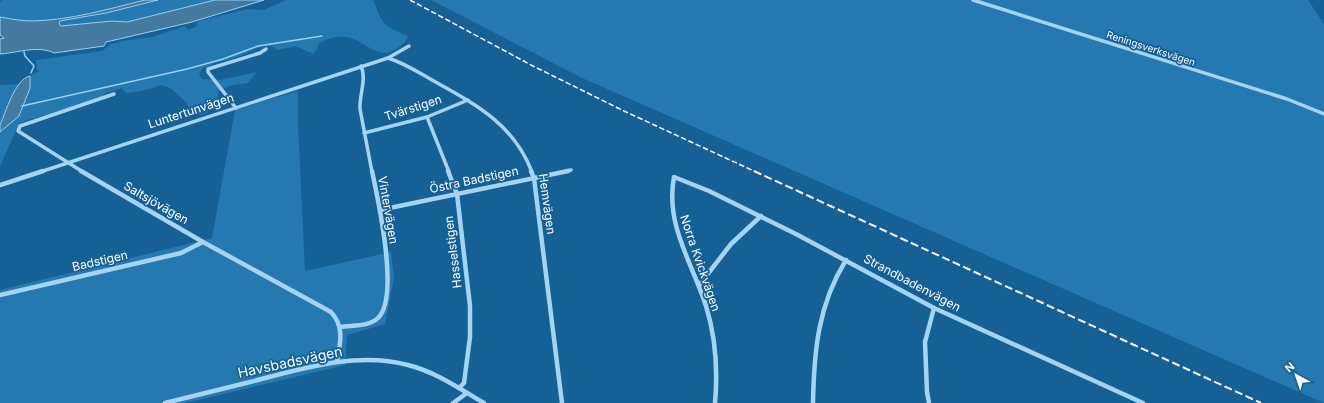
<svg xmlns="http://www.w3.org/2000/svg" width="1324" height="403" font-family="Inter,sans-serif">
<rect width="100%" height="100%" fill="#156095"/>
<g fill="#2479b1">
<polygon points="2,0 145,0 98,12 41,21 24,21 0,17 0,3"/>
<polygon points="158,0 215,0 127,22 112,21 61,26 59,24 60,21 65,20 106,13"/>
<path d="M 286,0 L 371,0 L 374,1 C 381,24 386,27 408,36 C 405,43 402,45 396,49 C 378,62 363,38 345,37 C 337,36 327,39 319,43 L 317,49 L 313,54 L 296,46 L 277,50 L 272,46 L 260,47 L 232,59 L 215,63 L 202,69 L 199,74 L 202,79 L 220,80 L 257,72 L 248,83 L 233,85 L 219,90 L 218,97 L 207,113 L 200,115 L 192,115 L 186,102 L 170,88 L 161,85 C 149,90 138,92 126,93 L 122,88 L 106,93 L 100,98 L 69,109 L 27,120 L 19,124 L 0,166 L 0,132 C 4,130 6,126 9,123 C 23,111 29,95 29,77 L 39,71 L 37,70 L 36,60 L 102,51 L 111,44 L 128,40 L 152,37 L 185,26 L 188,30 L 197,26 L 196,23 L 200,21 L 247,9 L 264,10 Z"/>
<polygon points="431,0 1308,0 1324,24 1324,403 582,78"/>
<polygon points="19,84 0,125 0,85"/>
<polygon points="298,91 298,124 305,271 391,252 394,278 385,324 347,335 345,365 186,403 0,403 0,290 212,238 235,110"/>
</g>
<g fill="#457a9f" stroke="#97d1f4">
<path d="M 145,0 L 158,0 L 106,13 L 65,20 L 60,21 L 59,24 L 61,26 L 112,21 L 127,22 L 215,0 L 264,0 L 192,22 L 106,42 L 104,46 L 54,53 C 39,45 16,53 0,54 L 0,39 L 4,38 L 0,35 L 0,17 C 11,19 22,21 33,21 C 70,20 109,9 145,0 Z"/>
<path d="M 30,76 L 30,88 L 19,116 L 0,132 L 0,125 C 6,112 15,79 30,76 Z"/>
</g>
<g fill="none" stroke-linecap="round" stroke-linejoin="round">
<g stroke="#97d1f4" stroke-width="1.5">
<polyline points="24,52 25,56 34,66 31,73"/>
<polyline points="22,106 187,69 223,59 258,46 322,36"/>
</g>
<g stroke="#a5d3f1" stroke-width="3.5">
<polyline points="973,0 1287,99 1324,114"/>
<path d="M 388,58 C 404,63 418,72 432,80 C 475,104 513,123 532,172"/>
<path d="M 361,66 C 367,79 359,95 360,109 L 372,172"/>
<polyline points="236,108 208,72 208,69 260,53 266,49"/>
<polyline points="427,117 449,172"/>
<polyline points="364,133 427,117 468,100"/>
<polyline points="40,172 388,58 409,46"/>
<polyline points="83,172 18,131 20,126 114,94"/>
<polyline points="563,172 571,170"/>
</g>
<g stroke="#a5d3f1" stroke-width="4.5">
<path d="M 81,171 L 203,242 L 331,312 C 345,327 340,344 337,362"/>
<polyline points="448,171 457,194 470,306 470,337 464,383 459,388"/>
<polyline points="531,171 534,178 562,403"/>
<polyline points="0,185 43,171"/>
<polyline points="380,210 568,171"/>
<polyline points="700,284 731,244 761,216"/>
<polyline points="0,295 181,253 203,242"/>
<path d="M 340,327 C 352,325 369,327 378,318 C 400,297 378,199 372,171"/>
<path d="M 165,403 C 193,396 222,389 250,382 C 301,369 356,351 408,365 C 436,372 460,389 484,403"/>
<polyline points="453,403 467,393"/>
<path d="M 715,403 C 718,369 716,338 706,306 C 692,262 665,225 674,177 L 709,191 L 796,234 L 934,308 L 1143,403"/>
<path d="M 813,403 C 814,351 818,305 846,260"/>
<polyline points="929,403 927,392 925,342 934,308"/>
</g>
<polyline stroke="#fff" stroke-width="1.5" stroke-dasharray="5.5 2.5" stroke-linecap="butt" points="410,0 533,66 624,111 756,172"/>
<polyline stroke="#fff" stroke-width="2" stroke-dasharray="8 3.5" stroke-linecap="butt" points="754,171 1261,403"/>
</g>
<g text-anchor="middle" stroke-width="3.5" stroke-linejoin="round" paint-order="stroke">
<g font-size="10" fill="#fff" stroke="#156095">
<text transform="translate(1151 48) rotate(18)" y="4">Reningsverksvägen</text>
</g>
<g font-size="12" fill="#fff" stroke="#156095">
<text transform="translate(413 108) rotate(-18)" y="4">Tvärstigen</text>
<text transform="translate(191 111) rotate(-18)" y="4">Luntertunvägen</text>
<text transform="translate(474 180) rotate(-12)" y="4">Östra Badstigen</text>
<text transform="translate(156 203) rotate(30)" y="4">Saltsjövägen</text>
<text transform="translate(547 204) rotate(82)" y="4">Hemvägen</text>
<text transform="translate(388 210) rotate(80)" y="4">Vintervägen</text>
<text transform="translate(453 252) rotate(-97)" y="4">Hasselstigen</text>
<text transform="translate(100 261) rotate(-13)" y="4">Badstigen</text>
<text transform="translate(700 263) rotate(71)" y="4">Norra Kvickvägen</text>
<text transform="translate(912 283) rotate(28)" y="4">Strandbadenvägen</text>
</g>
<g font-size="14" fill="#fff" stroke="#156095">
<text transform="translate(290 362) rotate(-12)" y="5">Havsbadsvägen</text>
</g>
</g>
<g transform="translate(1296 375) rotate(320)" stroke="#156095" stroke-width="3" paint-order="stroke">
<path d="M0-3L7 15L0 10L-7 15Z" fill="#ffffff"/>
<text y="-6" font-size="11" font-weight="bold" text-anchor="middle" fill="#ffffff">N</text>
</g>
</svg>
